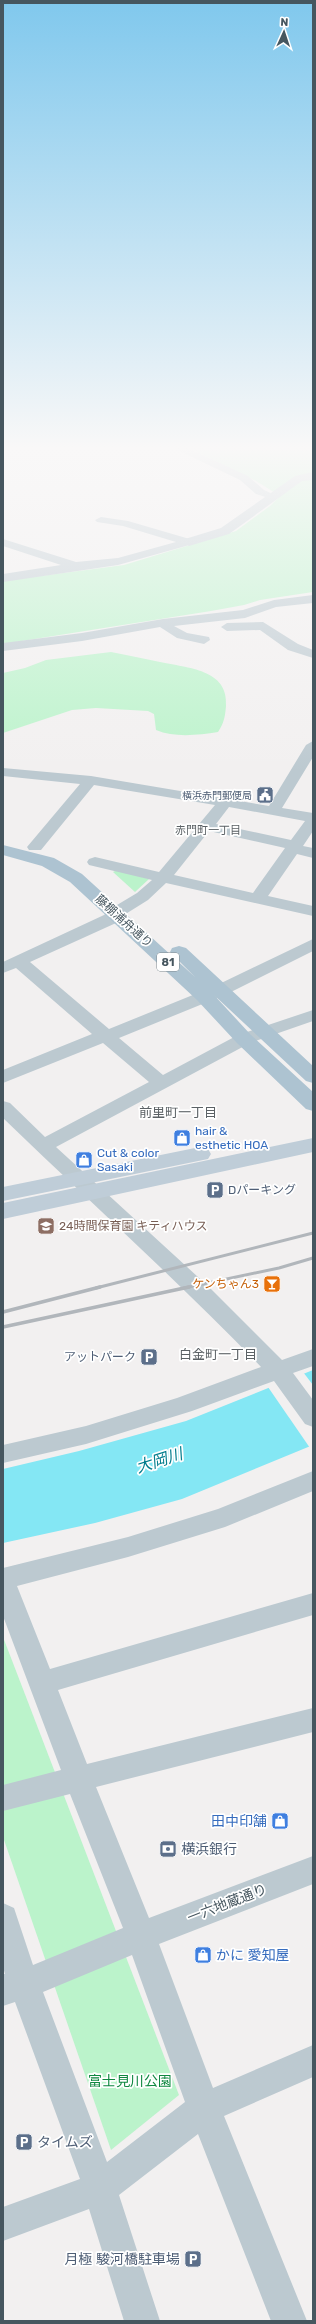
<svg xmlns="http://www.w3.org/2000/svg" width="316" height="2324" font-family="Rubik,'Noto Sans JP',sans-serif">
<rect width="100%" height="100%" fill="#f2f0f0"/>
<g fill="#bbf3cb">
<polygon points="185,446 313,446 313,592 260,600 244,605 211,611 3,644 3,581 124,565 236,531 270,506 280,496 256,481"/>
<path d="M 111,652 C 128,655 144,659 160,662 C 187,668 229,669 226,706 C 225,717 224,723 218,732 C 198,735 175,738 156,730 L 154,714 L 148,711 L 96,708 L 72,710 L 3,733 L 3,673 L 25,668 L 46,660 Z"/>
<polygon points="117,870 149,879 135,892 113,872"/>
<polygon points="3,1637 179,2095 111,2150 3,1837"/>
</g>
<polygon fill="#84e7f4" points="313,1370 313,1445 182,1499 95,1523 3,1543 3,1469 79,1451 186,1421"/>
<polygon fill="#f2f0f0" points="303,1372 313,1385 313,1447 310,1448 268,1387"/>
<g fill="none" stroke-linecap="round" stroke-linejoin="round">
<g fill="#bcc9d0" fill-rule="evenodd">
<polygon points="169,446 183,446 248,476 264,490 277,496 272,499 256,494 240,480"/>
<polygon points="101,517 128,521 193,540 195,542 193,544 118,565 3,582 3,574 61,565 3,546 3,539 76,562 118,558 176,542 123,526 97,522 95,520"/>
<polygon points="313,595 313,603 276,607 245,618 174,626 187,633 209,637 210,640 204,644 177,638 160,627 82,641 3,651 3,643 82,633 163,619 243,610 274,600"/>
<polygon points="263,622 298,644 313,650 313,658 288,650 260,630 227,631 221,627 227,623"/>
<path d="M 313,741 L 313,757 L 282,808 L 313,813 L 313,831 L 303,846 L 313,848 L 313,858 L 297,854 L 268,896 L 313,906 L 313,916 L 166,883 L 148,900 L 124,915 L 116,923 L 30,962 L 109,1029 L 215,986 L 313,939 L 313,951 L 227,994 L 119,1038 L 163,1075 L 238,1035 L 313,1010 L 313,1021 L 250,1043 L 56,1147 L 210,1288 L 282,1360 L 313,1349 L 313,1366 L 293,1373 L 313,1400 L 313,1427 L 305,1424 L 274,1381 L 192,1411 L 86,1444 L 3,1463 L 3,1445 L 86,1426 L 177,1398 L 261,1367 C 178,1281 89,1201 3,1118 L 3,1101 L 10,1103 L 45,1137 L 149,1082 L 103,1043 L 3,1083 L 3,1070 L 92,1034 L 16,968 L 3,973 L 3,962 L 104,915 L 112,908 L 137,893 L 152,880 L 89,865 L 87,862 L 89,859 L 95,857 L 159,872 L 215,805 L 94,785 L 41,850 L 29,850 L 27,847 L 80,784 L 3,776 L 3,768 L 91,776 L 269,806 L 306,745 ZM 229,807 L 305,821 L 291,840 L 216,824 ZM 209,831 L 285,848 L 253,893 L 174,875 Z"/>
<path d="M 313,1471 L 313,1491 L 225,1527 L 128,1557 L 17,1586 L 50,1669 L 313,1593 L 313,1615 L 58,1690 L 87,1764 L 313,1708 L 313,1732 L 96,1787 L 149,1918 L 313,1856 L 313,1884 L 159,1944 L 213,2088 L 313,2045 L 313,2077 L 224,2116 L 307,2321 L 271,2321 L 198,2134 L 119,2195 L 160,2321 L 124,2321 L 89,2209 L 3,2241 L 3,2207 L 80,2179 L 15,2002 L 3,2006 L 3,1974 L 5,1974 L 3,1967 L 3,1903 L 14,1908 L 33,1965 L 123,1928 L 70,1794 L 3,1811 L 3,1785 L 61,1770 L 3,1616 L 3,1568 L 128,1537 L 218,1509 ZM 132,1955 L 185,2102 L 107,2162 L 43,1992 Z"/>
</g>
<polygon fill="#bcc9d0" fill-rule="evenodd" points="313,472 313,480 302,481 229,534 189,546 183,542 185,539 221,528 295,476"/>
<g fill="#bfcdd8" fill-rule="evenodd">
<polygon points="313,1138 313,1152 3,1219 3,1203"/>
<polygon points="200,1147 208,1149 211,1154 208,1159 3,1201 3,1187"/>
</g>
<polygon fill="#adc3d1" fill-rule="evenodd" points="3,845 54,858 82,874 195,977 170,952 172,948 179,946 186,948 313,1066 313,1083 306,1081 214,995 251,1035 313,1092 313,1111 306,1109 237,1043 197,1000 70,882 42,866 3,855"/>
<g stroke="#b1b6bb" stroke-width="3">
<polyline points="96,1288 313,1233"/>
<polyline points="184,1288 279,1268 313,1258"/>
</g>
<g stroke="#b1b6bb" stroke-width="3.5">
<polyline points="3,1312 100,1287"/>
<polyline points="3,1327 189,1287"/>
</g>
</g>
<linearGradient id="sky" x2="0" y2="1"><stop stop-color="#80c8ed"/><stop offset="0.58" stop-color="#f9f8f8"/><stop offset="1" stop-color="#f9f8f8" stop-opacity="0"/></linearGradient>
<rect width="316" height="772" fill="url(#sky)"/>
<defs>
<symbol id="civic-square" viewBox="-11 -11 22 22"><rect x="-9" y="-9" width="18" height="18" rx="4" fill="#5c6f8a" stroke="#fff"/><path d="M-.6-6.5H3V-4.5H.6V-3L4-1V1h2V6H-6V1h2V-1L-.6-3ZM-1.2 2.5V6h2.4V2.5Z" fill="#fff"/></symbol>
<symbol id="shop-square" viewBox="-11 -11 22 22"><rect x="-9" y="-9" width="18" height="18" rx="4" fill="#3f7fe0" stroke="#fff"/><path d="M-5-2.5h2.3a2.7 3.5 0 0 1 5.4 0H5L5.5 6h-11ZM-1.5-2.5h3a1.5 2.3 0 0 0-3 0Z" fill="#fff"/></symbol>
<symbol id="parking-square" viewBox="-11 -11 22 22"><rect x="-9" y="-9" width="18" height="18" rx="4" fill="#5c6f8a" stroke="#fff"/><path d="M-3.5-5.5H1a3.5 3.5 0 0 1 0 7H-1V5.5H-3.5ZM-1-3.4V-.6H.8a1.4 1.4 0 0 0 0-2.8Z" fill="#fff"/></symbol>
<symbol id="school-square" viewBox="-11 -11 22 22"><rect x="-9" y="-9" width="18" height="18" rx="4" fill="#8d6e63" stroke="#fff"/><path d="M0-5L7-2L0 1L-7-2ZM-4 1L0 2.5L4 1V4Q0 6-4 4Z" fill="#fff"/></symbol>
<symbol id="bar-square" viewBox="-11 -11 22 22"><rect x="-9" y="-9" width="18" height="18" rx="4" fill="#e8710a" stroke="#fff"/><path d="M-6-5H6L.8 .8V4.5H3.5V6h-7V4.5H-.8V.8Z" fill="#fff"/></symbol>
<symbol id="bank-square" viewBox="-11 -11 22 22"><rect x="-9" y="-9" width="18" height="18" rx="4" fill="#5c6f8a" stroke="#fff"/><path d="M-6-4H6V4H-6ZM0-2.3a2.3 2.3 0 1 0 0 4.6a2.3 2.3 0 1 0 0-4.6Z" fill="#fff"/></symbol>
</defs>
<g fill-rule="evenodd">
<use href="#civic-square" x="255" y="785" width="20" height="20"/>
<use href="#shop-square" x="172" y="1128" width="20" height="20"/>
<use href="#shop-square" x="74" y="1150" width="20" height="20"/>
<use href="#parking-square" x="205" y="1180" width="20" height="20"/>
<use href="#school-square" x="36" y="1216" width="20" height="20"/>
<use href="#bar-square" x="262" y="1274" width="20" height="20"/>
<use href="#parking-square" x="139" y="1347" width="20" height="20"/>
<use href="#shop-square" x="270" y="1811" width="20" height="20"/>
<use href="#bank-square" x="158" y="1839" width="20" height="20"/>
<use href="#shop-square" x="193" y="1945" width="20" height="20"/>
<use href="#parking-square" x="14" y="2132" width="20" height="20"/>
<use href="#parking-square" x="183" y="2249" width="20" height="20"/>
</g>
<g text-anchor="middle" stroke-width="3.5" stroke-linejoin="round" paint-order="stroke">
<g font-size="10" fill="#4e5e75" stroke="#fff" text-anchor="end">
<text x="252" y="799">横浜赤門郵便局</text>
</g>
<g font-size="11" fill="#5b6165" stroke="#fff">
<text x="208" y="834">赤門町一丁目</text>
</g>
<rect fill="#fff" stroke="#7e898f" stroke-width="1" x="157" y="953" width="22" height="18" rx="3"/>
<g font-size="11" font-weight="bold" fill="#46565f">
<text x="168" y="966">81</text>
</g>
<g font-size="12" fill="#46565f" stroke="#fff">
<text transform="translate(124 921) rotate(42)" y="4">藤棚浦舟通り</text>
</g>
<g font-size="12" fill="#366cbe" stroke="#fff" text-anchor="start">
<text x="195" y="1135">hair &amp;<tspan x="195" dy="14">esthetic HOA</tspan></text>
<text x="97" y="1157">Cut &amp; color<tspan x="97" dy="14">Sasaki</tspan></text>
</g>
<g font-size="12" fill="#4e5e75" stroke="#fff" text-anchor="start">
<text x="228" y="1194">Dパーキング</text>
<text x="136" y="1361" text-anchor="end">アットパーク</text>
</g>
<g font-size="12" fill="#785e54" stroke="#fff" text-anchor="start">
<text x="59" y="1230">24時間保育園 キティハウス</text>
</g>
<g font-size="12" fill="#c56008" stroke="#fff" text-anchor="end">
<text x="259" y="1288">ケンちゃん3</text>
</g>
<g font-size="13" fill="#5b6165" stroke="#fff">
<text x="178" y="1117">前里町一丁目</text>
<text x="218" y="1359">白金町一丁目</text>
</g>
<g font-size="14" fill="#366cbe" stroke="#fff" text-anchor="end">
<text x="267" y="1826">田中印舗</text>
<text x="216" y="1960" text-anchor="start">かに 愛知屋</text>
</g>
<g font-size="14" fill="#4e5e75" stroke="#fff" text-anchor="start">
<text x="181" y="1854">横浜銀行</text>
<text x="37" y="2147">タイムズ</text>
<text x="180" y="2264" text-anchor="end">月極 駿河橋駐車場</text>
</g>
<g font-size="14" fill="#46565f" stroke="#fff">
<text transform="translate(227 1903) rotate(-21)" y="5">一六地蔵通り</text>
</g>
<g font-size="14" fill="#0f8840" stroke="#fff">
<text x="130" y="2086">富士見川公園</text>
</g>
<g font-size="16" font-style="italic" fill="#047e8e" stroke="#fff">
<text transform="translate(159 1460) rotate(-18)" y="6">大岡川</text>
</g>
</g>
<rect width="316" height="2324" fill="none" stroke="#46565f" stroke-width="8"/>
<g transform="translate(284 32) rotate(3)" stroke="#ffffff" stroke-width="3" paint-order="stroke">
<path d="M0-3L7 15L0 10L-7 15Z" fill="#46565f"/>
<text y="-6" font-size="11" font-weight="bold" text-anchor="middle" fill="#46565f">N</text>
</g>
</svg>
